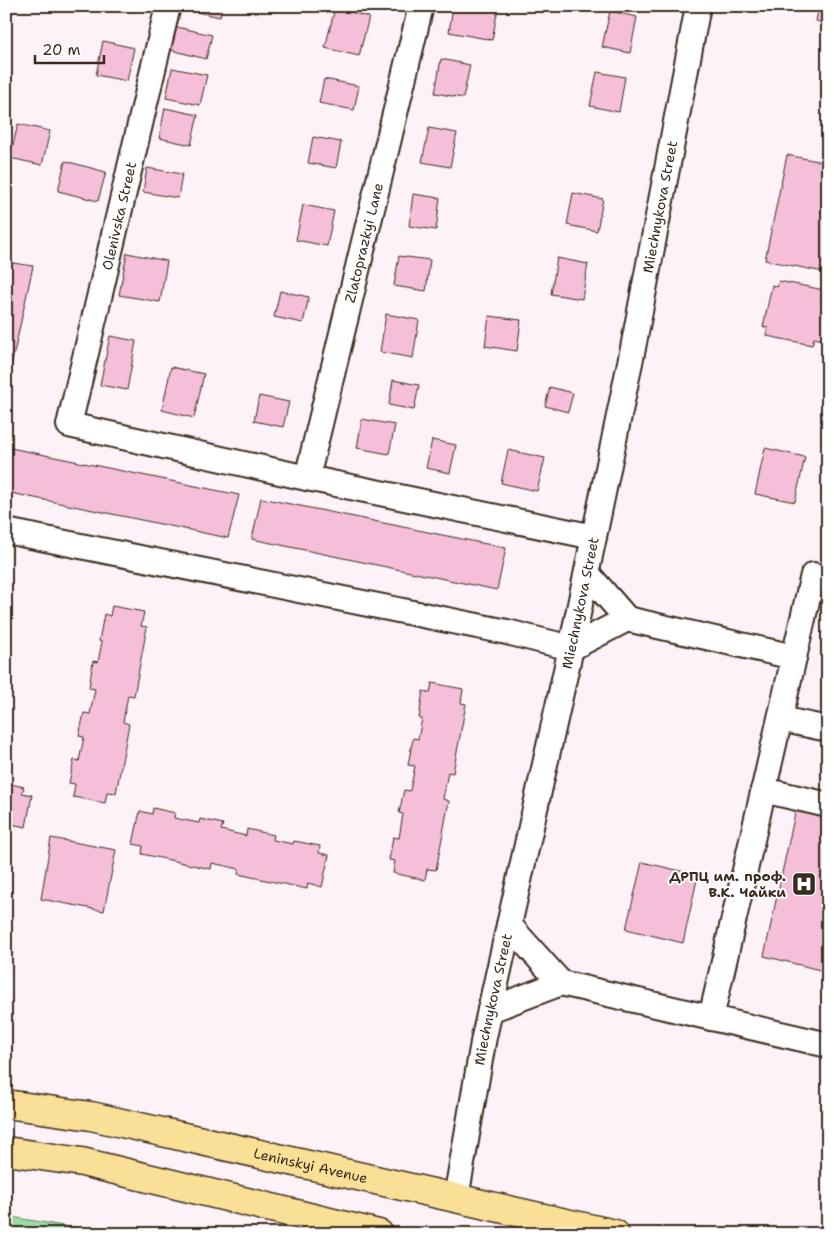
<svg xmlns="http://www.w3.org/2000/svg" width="834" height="1240" font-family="'Shantell Sans',sans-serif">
<defs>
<pattern id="forest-crowns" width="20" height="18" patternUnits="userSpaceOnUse" patternTransform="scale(1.25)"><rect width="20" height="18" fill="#9cdca6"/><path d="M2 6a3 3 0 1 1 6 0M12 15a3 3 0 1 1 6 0" fill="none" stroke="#87bd8e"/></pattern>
</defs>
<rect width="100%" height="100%" fill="#fdf2f7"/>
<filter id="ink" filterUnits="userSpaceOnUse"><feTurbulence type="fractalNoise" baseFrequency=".02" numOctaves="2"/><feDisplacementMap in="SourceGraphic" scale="10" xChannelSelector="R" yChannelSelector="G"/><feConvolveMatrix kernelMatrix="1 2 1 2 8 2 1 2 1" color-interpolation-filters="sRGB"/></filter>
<g filter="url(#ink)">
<polygon fill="url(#forest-crowns)" stroke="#6c8362" points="6,1216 110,1234 6,1234"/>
<g fill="#f5bfd9" stroke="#3b2a1e">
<polygon points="188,6 222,6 220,17 187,10"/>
<polygon points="453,6 498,8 492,40 449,32"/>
<polygon points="819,6 828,6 828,24 816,21"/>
<polygon points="335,8 369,17 359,56 325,48"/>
<polygon points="610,11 637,17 630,53 602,47"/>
<polygon points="177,27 212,35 206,59 171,50"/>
<polygon points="103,41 134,48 127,81 96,75"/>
<polygon points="441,59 470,65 463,98 435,93"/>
<polygon points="172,68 207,75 200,105 166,98"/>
<polygon points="597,72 625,77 619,112 590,106"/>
<polygon points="324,79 359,86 354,110 319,103"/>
<polygon points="165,108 198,115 191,145 159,138"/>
<polygon points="18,124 50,131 42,165 10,158"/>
<polygon points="429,128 457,133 450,167 422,162"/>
<polygon points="313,137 341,142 336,168 308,163"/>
<polygon points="787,155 828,163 828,273 765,260"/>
<polygon points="65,161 106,172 98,201 58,191"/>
<polygon points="147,168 182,174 178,198 143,192"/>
<polygon points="573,193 603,199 597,231 567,225"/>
<polygon points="413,194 440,198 436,230 409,226"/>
<polygon points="303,205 334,211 327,246 296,240"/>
<polygon points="127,253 167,261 160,302 119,295"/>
<polygon points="399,256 430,260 426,291 394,286"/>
<polygon points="557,258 588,264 582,299 551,294"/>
<polygon points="6,262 33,266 11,367 6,366"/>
<polygon points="779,281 824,290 822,296 828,297 828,341 814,338 812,345 767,336 768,328 763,327 772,285 777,287"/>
<polygon points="280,291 309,297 303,323 274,317"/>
<polygon points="386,314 419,320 413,358 380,352"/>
<polygon points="489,316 521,320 517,351 485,346"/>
<polygon points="110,336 136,341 127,390 100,385"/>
<polygon points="171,367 204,374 194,418 162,410"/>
<polygon points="393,380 419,385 414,410 389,405"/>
<polygon points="550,387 573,393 568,412 545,406"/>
<polygon points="259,396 289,402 283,427 254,421"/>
<polygon points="362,419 395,425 389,454 357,448"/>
<polygon points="432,440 456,445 450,473 426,468"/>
<polygon points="6,447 239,495 228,538 6,492"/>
<polygon points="765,448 805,457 795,502 755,494"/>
<polygon points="508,450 545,458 537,491 501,483"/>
<polygon points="261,498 506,548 497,590 252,539"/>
<polygon points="112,606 144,612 141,626 147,627 134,696 128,695 123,722 129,724 116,793 107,792 105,803 73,797 75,784 69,783 74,760 79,761 84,737 79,736 84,713 90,714 95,689 89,688 93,661 98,662 102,642 99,641 104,614 110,616"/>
<polygon points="432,683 463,689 461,703 466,704 453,773 448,772 443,799 449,801 436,870 427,869 425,880 393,873 395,861 389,860 393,837 399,838 403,814 399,813 404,790 410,791 415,766 408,765 413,738 418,739 422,719 419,718 423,691 430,693"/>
<polygon points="6,783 24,787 22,793 32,795 26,827 11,824 10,829 6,829"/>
<polygon points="797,804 828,812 828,972 764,956"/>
<polygon points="153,808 175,813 174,818 199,823 200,819 223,824 221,830 246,836 247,829 274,835 273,840 293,844 294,841 320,846 319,853 329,855 322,887 308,883 307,889 238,874 239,869 212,863 211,869 142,854 143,846 133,844 140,811 152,814"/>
<polygon points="51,838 116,850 104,911 41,899"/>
<polygon points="642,862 698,875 683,943 626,929"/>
</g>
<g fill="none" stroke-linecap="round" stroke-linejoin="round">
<defs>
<g id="street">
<polyline points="168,6 69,425 307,478 594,537"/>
<path id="s1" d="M 307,478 L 421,6"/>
<polyline points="6,531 507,632 571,648 627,619 587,573"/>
<polyline points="627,619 794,657"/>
<polyline points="780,719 828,729"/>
<polyline points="763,790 828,805"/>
<polyline points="561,983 828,1045"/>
<polyline points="490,1010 561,983 509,925"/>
<polyline points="711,1018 813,575 828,579"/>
<path id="s2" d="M 456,1198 L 484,1037 L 571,648 L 633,348 L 698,6"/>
</g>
<g id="primary">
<path id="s3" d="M 6,1104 L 91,1116 L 615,1234"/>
<polyline points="6,1151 82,1162 379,1234"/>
</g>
</defs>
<use href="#street" stroke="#3b2a1e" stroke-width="28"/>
<use href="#primary" stroke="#3b2a1e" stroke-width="31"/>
<use href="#street" stroke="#fff" stroke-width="24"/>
<use href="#primary" stroke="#fadf96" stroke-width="28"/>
</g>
</g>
<defs>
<symbol id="hospital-square" viewBox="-11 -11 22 22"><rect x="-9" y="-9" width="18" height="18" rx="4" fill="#3b2a1e" stroke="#fff"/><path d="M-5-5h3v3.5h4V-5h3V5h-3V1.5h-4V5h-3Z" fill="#fff"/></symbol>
</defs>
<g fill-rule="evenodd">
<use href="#hospital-square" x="790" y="870" width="28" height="28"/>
</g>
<g text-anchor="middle" stroke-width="4" stroke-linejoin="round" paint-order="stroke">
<g font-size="14" fill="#3b2a1e" stroke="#fff">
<text dy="5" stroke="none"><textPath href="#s2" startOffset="1012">Miechnykova Street</textPath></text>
<text transform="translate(119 216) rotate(-77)" y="5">Olenivska Street</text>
<text dy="5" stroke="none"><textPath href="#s1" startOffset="242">Zlatoprazkyi Lane</textPath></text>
<text dy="5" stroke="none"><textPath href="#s2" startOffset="608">Miechnykova Street</textPath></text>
<text dy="5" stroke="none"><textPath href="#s2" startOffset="202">Miechnykova Street</textPath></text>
<text dy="5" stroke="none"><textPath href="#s3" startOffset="311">Leninskyi Avenue</textPath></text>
</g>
<g font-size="14" font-weight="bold" fill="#3b2a1e" stroke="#fff" text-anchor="end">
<text x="786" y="881">ДРПЦ им. проф.<tspan x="786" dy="16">В.К. Чайки</tspan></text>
</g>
</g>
<rect width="834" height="1240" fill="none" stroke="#fff" stroke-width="25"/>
<rect x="12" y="12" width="809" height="1215" fill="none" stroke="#3b2a1e" stroke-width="2" filter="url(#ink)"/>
<path d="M35 55v8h69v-8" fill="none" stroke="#3b2a1e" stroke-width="2.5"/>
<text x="42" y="55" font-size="15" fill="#3b2a1e" stroke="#ffffff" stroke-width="4" paint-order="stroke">20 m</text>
</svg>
